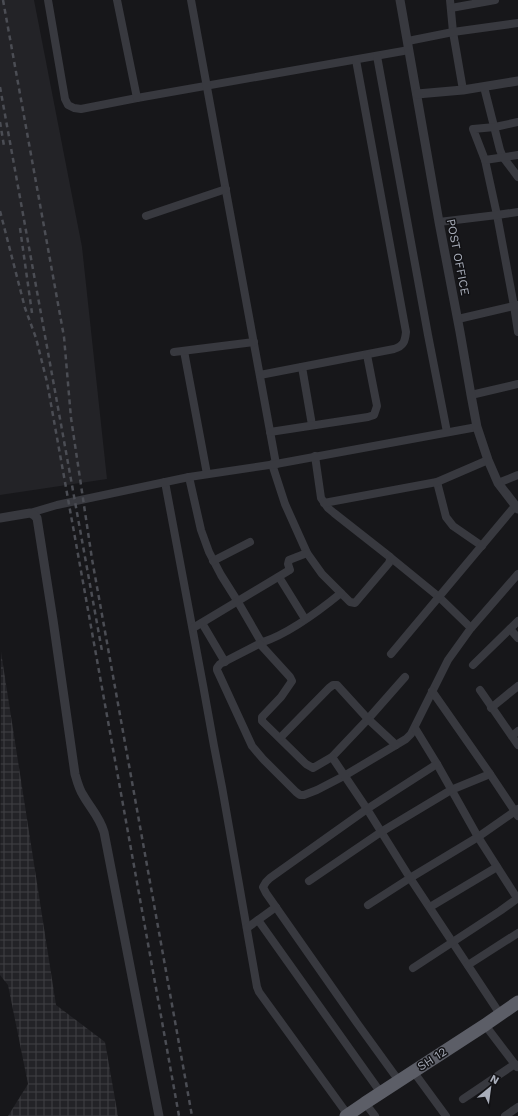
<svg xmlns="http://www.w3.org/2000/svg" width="518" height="1116" font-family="'Work Sans',sans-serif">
<defs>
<pattern id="industrial-grid" width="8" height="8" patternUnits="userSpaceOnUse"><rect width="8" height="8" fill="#232327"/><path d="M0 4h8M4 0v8" fill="none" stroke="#404044"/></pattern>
</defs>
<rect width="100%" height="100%" fill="#17171a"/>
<polygon fill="#232327" points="0,0 34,0 82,247 107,479 0,495"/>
<polygon fill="url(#industrial-grid)" points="1,652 56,1005 105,1042 118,1116 8,1116 28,1084 8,985 0,975"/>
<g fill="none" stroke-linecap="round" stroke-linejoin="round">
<g stroke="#38393f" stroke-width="8">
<polyline points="48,0 65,99 68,105 74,108 81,109 137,98 409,50"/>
<polyline points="117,0 137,98"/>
<polyline points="191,0 276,464"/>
<polyline points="450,0 453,32 463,90"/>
<polyline points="451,8 495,0"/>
<polyline points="408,41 453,32 518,23"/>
<polyline points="377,56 428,335 447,432"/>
<polyline points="484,87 500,150 503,157 518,177"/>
<polyline points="518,122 495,127 473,129 485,160 497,215 514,306 518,332"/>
<polyline points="485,160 518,155"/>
<polyline points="146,216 226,189"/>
<polyline points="439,222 497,215 518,212"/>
<polyline points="458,319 518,305"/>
<polyline points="184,351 207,474"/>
<polyline points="174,352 254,342"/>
<polyline points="302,367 312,425"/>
<path d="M 260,375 L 394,349 C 404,346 405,341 406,332 L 356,60"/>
<polyline points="471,395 518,384"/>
<polyline points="270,432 368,417 374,415 377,406 367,355"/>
<polyline points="272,464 285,504 307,553 322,574 350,602 355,603 389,563 390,560 390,557 334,513 328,508 321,498 315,456"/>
<path d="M 189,477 L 201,530 L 209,552 L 221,575 L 238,602 L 260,640 L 263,642 C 290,633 319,611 341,593"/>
<polyline points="165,482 203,685 214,746 222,787 257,987 259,992 348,1115"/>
<polyline points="437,482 446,517 453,526 482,546"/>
<polyline points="498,483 518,475"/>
<polyline points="324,503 437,482 488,460"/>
<polyline points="30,513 57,505 189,477 276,464 477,427"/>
<polyline points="390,557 439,597 471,628"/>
<polyline points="213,561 250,542"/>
<polyline points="279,577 305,619"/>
<polyline points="202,623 225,662"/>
<polyline points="193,628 288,571 290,570 288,564 289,560 307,553"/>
<polyline points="510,629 518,638"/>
<polyline points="263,642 220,664 217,668 217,670 252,746 263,759 296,792 300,795 304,795 317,790 344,776 396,745 406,739 411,734 448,660 471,628 518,574"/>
<polyline points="260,644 290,677 292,681 281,697 262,717 262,721 306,764 313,768 332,757 368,719 405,677"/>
<polyline points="391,654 515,506"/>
<polyline points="473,665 518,621"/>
<polyline points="480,690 518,745"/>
<polyline points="432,691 490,774 518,816"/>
<polyline points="491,708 518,686"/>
<polyline points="415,728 437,764 478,837 517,898"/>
<polyline points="512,736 518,731"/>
<polyline points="280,738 329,688 333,685 337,685 368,719 396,745"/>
<polyline points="332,757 367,809 410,878 500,1014"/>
<polyline points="309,881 381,832 451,790 490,774"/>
<polyline points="368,905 410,878 478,837 518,809"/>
<polyline points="430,907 497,867"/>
<polyline points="258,920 381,1093"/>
<polyline points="247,928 276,907"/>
<polyline points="468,965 518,933"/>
<polyline points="413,968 500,911 518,898"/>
<polyline points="485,1025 517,1067"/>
<polyline points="413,1071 446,1116"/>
<polyline points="399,1081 357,1023 266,893 263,887 266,882 270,878 367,809 437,764"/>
<polyline points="463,1099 515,1064"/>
<polyline points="365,1103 375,1116"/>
<polyline points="505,1116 518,1107"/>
</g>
<g stroke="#38393f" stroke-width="9">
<polyline points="400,0 439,222 460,332 471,395 477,427 488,460 498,483 518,509"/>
<polyline points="417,94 463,90 518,81"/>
<path d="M 0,518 L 30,513 L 34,515 L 37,518 L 53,620 L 75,774 C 77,781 79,789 83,795 C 91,809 99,816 104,832 L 159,1116"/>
</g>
<polyline stroke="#5c5e67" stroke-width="13" points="346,1116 365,1103 485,1025 518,1002"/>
<g stroke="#4b4d54" stroke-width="2.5" stroke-dasharray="5 4" stroke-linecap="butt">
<polyline points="3,0 64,337 71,418 92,559 192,1116"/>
<polyline points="0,87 102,651"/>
<polyline points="0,122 4,146"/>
<polyline points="0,211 25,308 36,338 47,382 179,1116"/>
<polyline points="20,228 32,313"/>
</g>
</g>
<g text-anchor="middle" stroke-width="3" stroke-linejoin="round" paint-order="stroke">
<g font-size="12" fill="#a9aeba" stroke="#121215">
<text transform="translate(458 257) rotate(79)" y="4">POST OFFICE</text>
<text transform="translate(432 1059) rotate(-33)" y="4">SH 12</text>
</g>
</g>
<g transform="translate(490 1088) rotate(29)" stroke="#121215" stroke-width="3" paint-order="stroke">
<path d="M0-3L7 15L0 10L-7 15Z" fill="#a9aeba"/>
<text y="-6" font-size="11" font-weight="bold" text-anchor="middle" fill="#a9aeba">N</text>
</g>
</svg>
